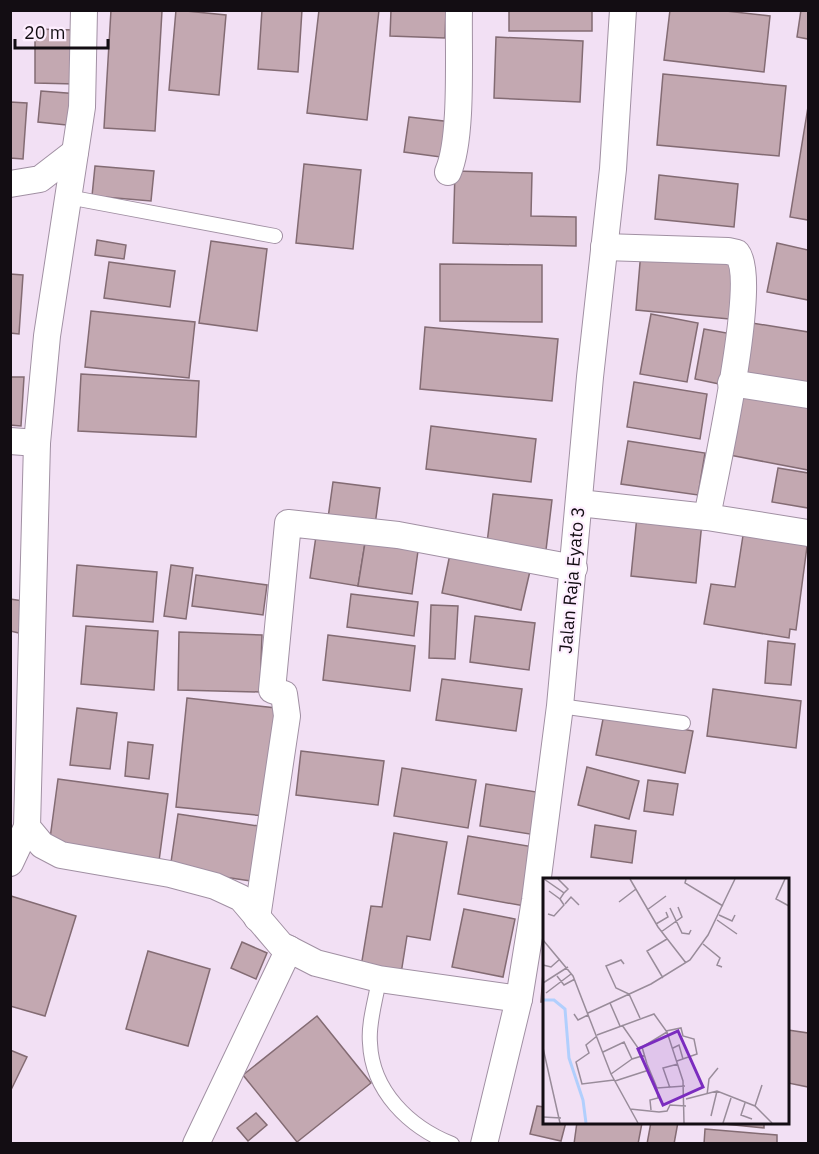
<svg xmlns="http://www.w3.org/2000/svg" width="819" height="1154" font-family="'IBM Plex Sans',sans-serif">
<rect width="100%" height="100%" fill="#f2e0f4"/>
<g fill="#c3a8b1" stroke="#836b73" stroke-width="1.5">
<polygon points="111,10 162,11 155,131 104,128"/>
<polygon points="176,10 226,15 219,95 169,90"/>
<polygon points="262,10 302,10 298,72 258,69"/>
<polygon points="319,10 379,10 367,120 307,113"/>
<polygon points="391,10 446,10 445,38 390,36"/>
<rect x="509" y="10" width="83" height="21"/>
<polygon points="670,10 717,10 770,16 764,72 664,60"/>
<polygon points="801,10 808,10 808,39 797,37"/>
<polygon points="35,29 75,30 75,84 35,83"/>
<polygon points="496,37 583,41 580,102 494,98"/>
<polygon points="663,74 786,86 779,156 657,145"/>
<polygon points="41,91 79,94 76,126 38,122"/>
<polygon points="10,102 27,103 23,159 10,158"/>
<polygon points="808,107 808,220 790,217"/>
<polygon points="409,117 452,122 448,158 404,152"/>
<polygon points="304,164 361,170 353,249 296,243"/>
<polygon points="95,166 154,171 151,201 92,196"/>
<polygon points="455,171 532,173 531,216 576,217 576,246 453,243"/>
<polygon points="659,175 738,184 734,227 655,219"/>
<polygon points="97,240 126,245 124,259 95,255"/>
<polygon points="211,241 267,249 257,331 199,323"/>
<polygon points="777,243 808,250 808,300 767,292"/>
<polygon points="641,251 735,259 729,319 636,310"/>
<polygon points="109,262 175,271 170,307 104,298"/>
<polygon points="440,264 542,265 542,322 440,321"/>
<polygon points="10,274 23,275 19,334 10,333"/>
<polygon points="91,311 195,322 189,378 85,367"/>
<polygon points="651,314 698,323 687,382 640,374"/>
<polygon points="752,323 808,332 808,384 744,374"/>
<polygon points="425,327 558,339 552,401 420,389"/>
<polygon points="704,329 738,335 729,386 695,379"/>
<polygon points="81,374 199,381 196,437 78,431"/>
<polygon points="10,377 24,377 21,426 10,425"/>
<polygon points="634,382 707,394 700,439 627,427"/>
<polygon points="737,385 808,398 808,470 724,454"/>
<polygon points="431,426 536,439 531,482 426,469"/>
<polygon points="628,441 705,453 698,495 621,484"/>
<polygon points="778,468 808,473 808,508 772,502"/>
<polygon points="333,482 380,488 375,525 328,518"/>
<polygon points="493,494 552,500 546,550 487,543"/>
<polygon points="637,516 702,522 696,583 631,576"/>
<polygon points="744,529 808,539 796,630 790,629 789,638 704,624 711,584 735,587"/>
<polygon points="316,536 365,543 358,586 310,578"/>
<polygon points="365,543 418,551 412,594 358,586"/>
<polygon points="450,554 530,571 521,610 442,593"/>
<polygon points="77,565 157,572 153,622 73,616"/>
<polygon points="171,565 193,568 186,619 164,616"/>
<polygon points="196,575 267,585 263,615 192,606"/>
<polygon points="351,594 418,602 414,636 347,627"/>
<polygon points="10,599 23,601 19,633 10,631"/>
<polygon points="431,605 458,606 455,659 429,658"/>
<polygon points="475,616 535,623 529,670 470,662"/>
<polygon points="86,626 158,631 154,690 81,684"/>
<polygon points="179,632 262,635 260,692 178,690"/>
<polygon points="328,635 415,646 410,691 323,680"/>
<polygon points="768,641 795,644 791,685 765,683"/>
<polygon points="442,679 522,689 516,731 436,720"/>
<polygon points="713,689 801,701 796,748 707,736"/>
<polygon points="187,698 276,708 265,816 176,807"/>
<polygon points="77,708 117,713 110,769 70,765"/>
<polygon points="604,714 693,731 685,773 596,755"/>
<polygon points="128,742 153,745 149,779 125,776"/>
<polygon points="301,751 384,761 378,805 296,795"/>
<polygon points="587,767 639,781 629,819 578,805"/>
<polygon points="402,768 476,780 468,828 394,816"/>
<polygon points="58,779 168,794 159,861 49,846"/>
<polygon points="648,780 678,784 673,815 644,811"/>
<polygon points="486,784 543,793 536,835 480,826"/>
<polygon points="178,814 265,827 257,882 170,869"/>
<polygon points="595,825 636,831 632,863 591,857"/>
<polygon points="394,833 447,842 430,940 407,936 400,980 360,973 371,906 382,907"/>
<polygon points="468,836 540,848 530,907 458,894"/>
<polygon points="11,896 76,916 45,1016 10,1006"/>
<polygon points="464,909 515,919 503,977 452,967"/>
<polygon points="242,942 267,953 256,979 231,968"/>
<polygon points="148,951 210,969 188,1046 126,1029"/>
<polygon points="543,973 544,973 544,1002 541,1002"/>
<polygon points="317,1016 371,1083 297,1142 243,1075"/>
<polygon points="788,1030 808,1033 808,1087 788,1083"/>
<polygon points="10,1050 27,1057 10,1092"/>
<polygon points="537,1106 544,1107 544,1122 566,1122 561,1141 530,1134"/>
<polygon points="256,1113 267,1125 248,1141 237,1128"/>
<polygon points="577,1122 642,1123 638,1144 574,1144"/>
<polygon points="651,1122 678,1122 674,1144 647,1144"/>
<polygon points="704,1122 764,1122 764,1128"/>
<polygon points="705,1129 777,1135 777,1144 704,1144"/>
</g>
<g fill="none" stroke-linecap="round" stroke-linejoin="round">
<defs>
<g id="service">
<polyline points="68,197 275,236"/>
<polyline points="560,706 683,723"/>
<path d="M 379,979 C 376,999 368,1023 370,1043 C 372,1091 409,1127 452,1144"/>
</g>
<g id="minor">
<polyline points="84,10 82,107 47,336 37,443 27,827 42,845 61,855 170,874 215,886 241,898 281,945 316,963 379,979 519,999"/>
<path d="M 448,172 C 463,138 458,51 459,10"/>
<polyline points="10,184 40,179 75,152"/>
<path d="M 604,247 L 728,251 L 737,253 C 759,280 715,474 707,517"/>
<polyline points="731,383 808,395"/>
<polyline points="10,441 37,443"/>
<polyline points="579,503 707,517 808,533"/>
<polyline points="10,863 27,827"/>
<polyline points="257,918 287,716 284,694 272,690 288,523 398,535 574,568"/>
<polyline points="196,1144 289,949"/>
<polyline points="484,1144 519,999 535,900 560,706 590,377 613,169 623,10"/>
</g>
</defs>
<use href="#service" stroke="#a190a3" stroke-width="16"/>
<use href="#minor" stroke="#a190a3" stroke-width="28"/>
<use href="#service" stroke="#fff" stroke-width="14"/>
<use href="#minor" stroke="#fff" stroke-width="26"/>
</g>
<g text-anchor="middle" stroke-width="4.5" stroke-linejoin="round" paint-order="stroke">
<g font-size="18" fill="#130d13" stroke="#feeeff">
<text transform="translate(572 580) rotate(-85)" y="6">Jalan Raja Eyato 3</text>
</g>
</g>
<g transform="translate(543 878)">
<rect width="246" height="246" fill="#f2e0f4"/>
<path fill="none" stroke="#b1cffd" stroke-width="3" d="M 0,122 L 11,122 L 22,131 L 26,180 L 40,222 L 43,245"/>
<path fill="none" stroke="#998c9a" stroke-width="1.5" d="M 1,1 L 21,15 L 17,21 L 6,13M 15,1 L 25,11 L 21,15M 87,1 L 115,49 L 143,85M 143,1 L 142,5 L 180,28M 242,1 L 233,21 L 246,28M 76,24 L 93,11M 22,26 L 28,19 L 36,27M 127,30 L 139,55 L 146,56 L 148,52M 104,32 L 123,18M 5,36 L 11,38 L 21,27 L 17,21M 176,37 L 189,43 L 192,37M 174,42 L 194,56M 113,46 L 125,39 L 123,34M 118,54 L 139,39 L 135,29M 0,62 L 30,98 L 68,196 L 95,245M 160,66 L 177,80 L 174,87 L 179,89M 81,86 L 78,82 L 63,88 L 73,110 L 86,116 L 97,140M 0,87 L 8,89 L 17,81M 14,98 L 21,107 L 32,101M 120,100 L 104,73 L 124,61M 0,105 L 25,89M 3,115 L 28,96M 67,125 L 77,148M 45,135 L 108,106 L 147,82 L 165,57 L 192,1M 31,136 L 35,142 L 45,137M 79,147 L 95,170 L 99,169M 123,153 L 138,150 L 140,158 L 151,161 L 154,176 L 134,183M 124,154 L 99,169 L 104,186 L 114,210 L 142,208M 54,157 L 111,136 L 124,154 L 140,203 L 141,245M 54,158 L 43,167 L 46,175 L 33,184 L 39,206 L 71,202M 0,170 L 17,245M 130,170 L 136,167 L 140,181M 60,174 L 81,164 L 89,181 L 102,177M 68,196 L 89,181M 72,203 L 106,192M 127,210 L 120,190 L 135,186M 164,217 L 166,201 L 175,190M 143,221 L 174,213 L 212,228 L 229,245M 202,225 L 198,237 L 209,241M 212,228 L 219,207M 87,231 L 116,234 L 124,233 L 127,227 L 143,228M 108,232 L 107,222 L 115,220 L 114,211M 168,238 L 174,213M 0,239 L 18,240M 180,245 L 188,220"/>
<path fill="#7b2cbf" fill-opacity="0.15" stroke="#7b2cbf" stroke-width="3" d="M 135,153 L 160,209 L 120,227 L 95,171 Z"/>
<rect width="246" height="246" fill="none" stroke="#130d13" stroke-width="3"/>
</g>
<rect width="819" height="1154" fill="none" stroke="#130d13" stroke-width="24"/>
<path d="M15 39v9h93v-9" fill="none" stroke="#130d13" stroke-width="3"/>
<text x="24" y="39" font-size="18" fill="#130d13" stroke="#feeeff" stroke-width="4.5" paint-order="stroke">20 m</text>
</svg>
